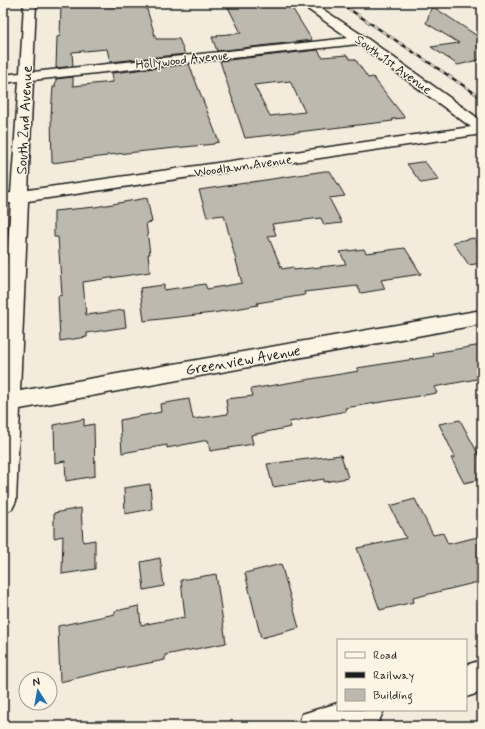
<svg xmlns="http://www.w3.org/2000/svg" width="485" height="729" font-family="Mynerve,sans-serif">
<rect width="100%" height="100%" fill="#f3ecdd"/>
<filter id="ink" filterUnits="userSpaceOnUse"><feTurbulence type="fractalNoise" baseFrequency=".025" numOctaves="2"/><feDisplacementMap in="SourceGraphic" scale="8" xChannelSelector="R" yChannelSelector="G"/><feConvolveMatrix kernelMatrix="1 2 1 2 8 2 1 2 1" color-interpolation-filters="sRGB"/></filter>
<g filter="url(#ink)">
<g fill="#beb9ae" stroke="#1c1c1c" fill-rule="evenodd">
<polygon points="95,3 145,3 156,39 179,39 185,54 110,62 107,49 72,52 73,66 56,68 57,37 60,36 61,5"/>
<polygon points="274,3 289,3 312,40 217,51 212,37 218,37 217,35 241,33 228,7"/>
<polygon points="432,6 482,39 482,59 458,65 431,47 459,43 426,23"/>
<path d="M 318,50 L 322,57 L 347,55 L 350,59 L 355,59 L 368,78 L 373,77 L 405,118 L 392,119 L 393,121 L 245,138 L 220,61 ZM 290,81 L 305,112 L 270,116 L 254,85 Z"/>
<polygon points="189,64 219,142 214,143 214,144 107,155 107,156 52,163 51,115 53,87 55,87 56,79 73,77 73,86 113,82 112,73"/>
<polygon points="421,162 425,162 439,180 421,183 407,164"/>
<polygon points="325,171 330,171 345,196 329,198 342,223 324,225 321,218 272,224 276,235 268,236 282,269 293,267 294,270 346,264 340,252 364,249 366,253 405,248 421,274 381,280 385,289 361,293 357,286 304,292 305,295 257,303 258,305 213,313 144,321 140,288 164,285 164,290 205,284 207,289 242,283 224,215 207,217 199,190"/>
<polygon points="147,198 152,222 146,223 150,254 148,254 150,272 83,282 86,315 124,310 126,327 87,333 87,337 60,341 58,296 62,295 58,237 54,237 54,211 95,207"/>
<polygon points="474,238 482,249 482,263 469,265 453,242"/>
<polygon points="482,345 482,378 434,387 437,393 345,408 346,411 289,422 291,427 251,435 253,444 210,451 208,440 167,448 167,445 122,453 120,420 161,412 160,404 189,399 193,419 228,414 226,399 253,396 251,389 359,371 357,368 434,356 433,353"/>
<polygon points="84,419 84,426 94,424 95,476 66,481 65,461 55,463 54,425"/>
<polygon points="460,420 482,461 482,479 464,483 451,458 455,457 439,424"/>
<polygon points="341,455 348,478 324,482 324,479 273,487 267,464"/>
<polygon points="150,484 152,509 125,514 124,488"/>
<polygon points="415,499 433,535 443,533 448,544 482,536 482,581 413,598 414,602 380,610 357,548 406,538 390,506"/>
<polygon points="81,508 83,542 95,540 95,569 62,574 63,536 54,538 54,513"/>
<polygon points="160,558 164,586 144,590 141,562"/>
<polygon points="281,564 299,628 261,638 245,573"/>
<polygon points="216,574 226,643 165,655 165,660 102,672 60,682 58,626 115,614 115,611 139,606 141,625 185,617 181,580"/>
</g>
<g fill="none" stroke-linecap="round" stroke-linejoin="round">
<defs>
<g id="minor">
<path d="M 24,3 L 36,3 L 33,72 L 349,38 L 299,3 L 313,3 L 365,37 L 482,121 L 482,134 L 28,201 L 20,391 L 482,310 L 482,324 L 20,409 L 16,501 L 12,509 L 3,513 L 3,312 L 11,203 L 3,204 L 3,194 L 11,193 L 19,81 L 3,83 L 3,75 L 20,73 ZM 358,44 L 471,127 L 28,190 L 33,80 Z"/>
<polygon points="482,660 482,692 466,697 466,665"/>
<polygon points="338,703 338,710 384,710 379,721 368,726 298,726 302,714"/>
</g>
</defs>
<use href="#minor" stroke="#1c1c1c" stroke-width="3"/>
<use href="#minor" fill="#fcf5e5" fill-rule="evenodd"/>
<defs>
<polyline id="rail" points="340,3 482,98"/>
</defs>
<use href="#rail" stroke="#1c1c1c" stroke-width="2.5"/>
<use href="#rail" stroke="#fcf5e5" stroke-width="1.5" stroke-dasharray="5" stroke-linecap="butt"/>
</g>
</g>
<g text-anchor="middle" stroke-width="3" stroke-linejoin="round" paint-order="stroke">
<g font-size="13" fill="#1c1c1c" stroke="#fcf5e5">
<text transform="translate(182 59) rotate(-6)" y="5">Hollywood Avenue</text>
<text transform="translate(394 64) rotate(36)" y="5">South 1st Avenue</text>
<text transform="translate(243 165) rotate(-8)" y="5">Woodlawn Avenue</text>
</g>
<g font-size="15" fill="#1c1c1c" stroke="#fcf5e5">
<text transform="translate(24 120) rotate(-87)" y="5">South 2nd Avenue</text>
<text transform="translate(243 360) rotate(-10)" y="5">Greenview Avenue</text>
</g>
</g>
<rect width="485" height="729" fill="none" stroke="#fcf5e5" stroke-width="16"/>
<rect x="8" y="8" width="469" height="713" fill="none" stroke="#1c1c1c" stroke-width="1.5" filter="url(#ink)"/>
<rect x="337" y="639" width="130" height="72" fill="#fcf5e5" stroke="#a29e95"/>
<rect x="345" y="652" width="20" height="6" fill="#fcf5e5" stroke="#a29e95"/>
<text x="373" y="659" font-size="12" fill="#1c1c1c">Road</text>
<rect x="345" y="672" width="20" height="6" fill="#1c1c1c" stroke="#a29e95"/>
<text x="373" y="679" font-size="12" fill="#1c1c1c">Railway</text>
<rect x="345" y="689" width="20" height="12" fill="#beb9ae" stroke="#a29e95"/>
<text x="373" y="699" font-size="12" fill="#1c1c1c">Building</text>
<g transform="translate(38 691) rotate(349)"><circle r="19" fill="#fcf5e5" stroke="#a29e95"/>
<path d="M0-3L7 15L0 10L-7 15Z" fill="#1f6fb2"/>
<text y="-6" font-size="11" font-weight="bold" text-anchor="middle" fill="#1c1c1c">N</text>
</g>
</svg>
